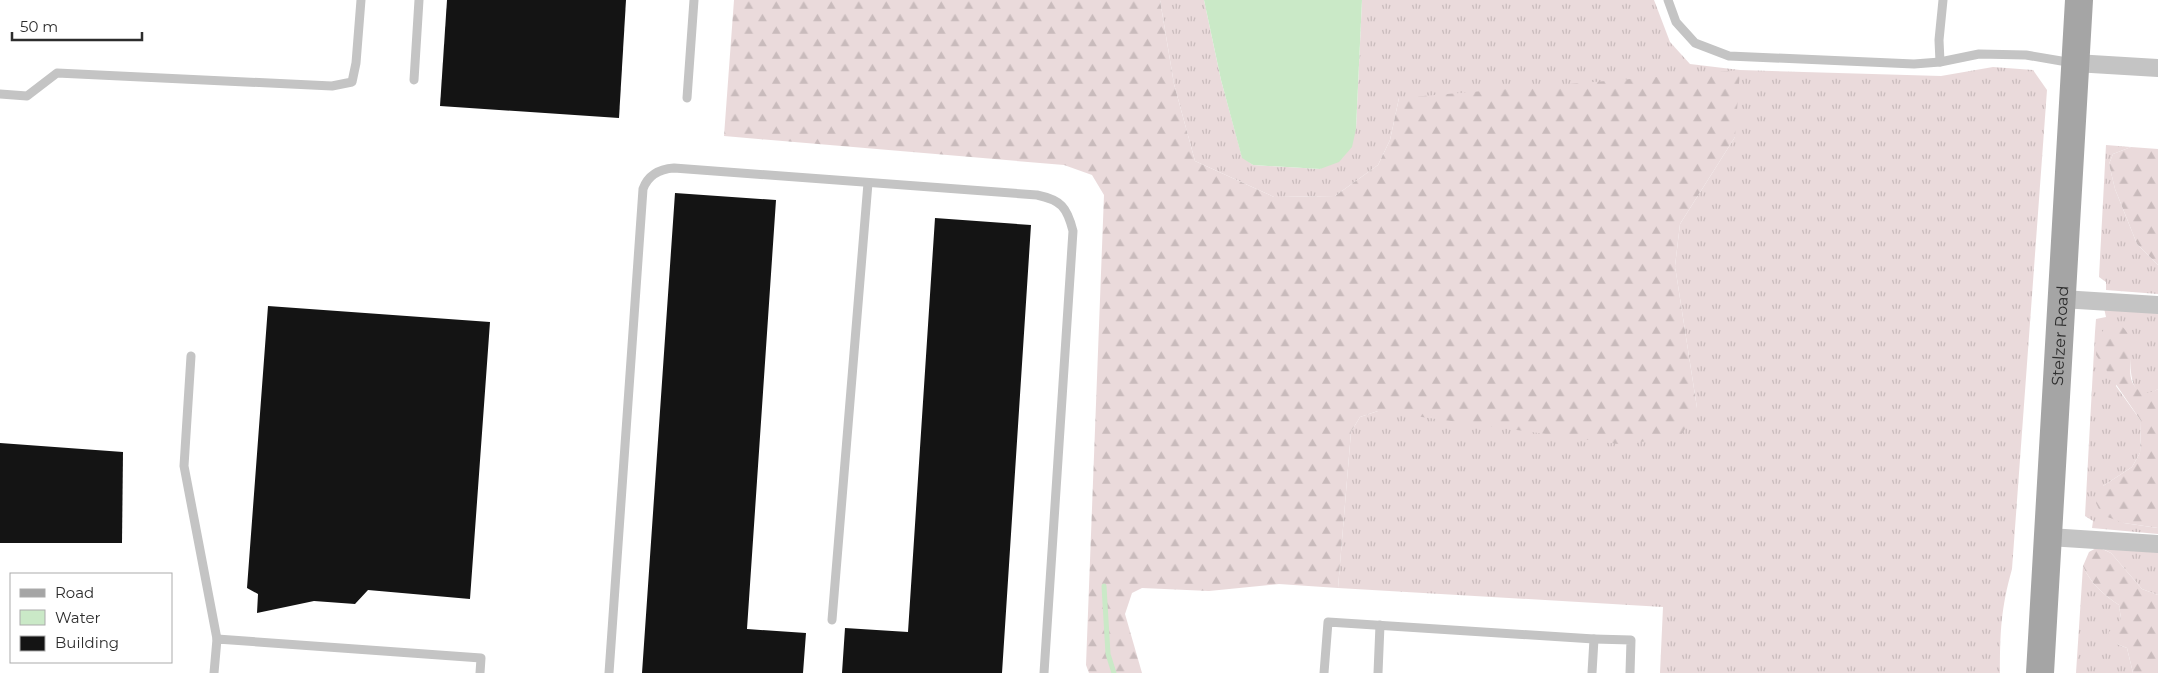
<svg xmlns="http://www.w3.org/2000/svg" width="2158" height="673" font-family="Montserrat,sans-serif">
<defs>
<pattern id="grass-tufts" width="24" height="20" patternUnits="userSpaceOnUse" patternTransform="scale(1.25)"><rect width="24" height="20" fill="#eadadb"/><path d="M3 7l-1-3M5 7V3M7 7l1-3M15 17l-1-3M17 17v-4M19 17l1-3" fill="none" stroke="#c9bbbc"/></pattern>
<pattern id="forest-firs" width="22" height="20" patternUnits="userSpaceOnUse" patternTransform="scale(1.25)"><rect width="22" height="20" fill="#eadadb"/><path d="M5 1l3.5 6h-7zM16 11l3.5 6h-7z" fill="#c9bbbc"/></pattern>
</defs>
<rect width="100%" height="100%" fill="#fff"/>
<g fill="url(#grass-tufts)">
<path d="M 1160,0 L 1204,0 L 1221,80 L 1242,157 L 1253,165 L 1320,169 L 1356,129 L 1362,0 L 1654,0 L 1670,42 L 1690,64 L 1740,70 L 1941,76 L 1993,67 L 2033,70 L 2047,90 L 2012,569 C 2001,608 2000,632 2000,673 L 1660,673 L 1663,607 L 1338,588 L 1351,432 L 1360,417 L 1378,411 L 1697,408 L 1675,266 L 1680,224 L 1735,137 L 1399,98 L 1390,140 L 1378,165 L 1335,196 L 1274,197 L 1195,161 L 1174,84 Z"/>
<polygon points="2106,145 2131,147 2113,154 2109,164 2115,189 2137,244 2158,265 2158,294 2106,290 2106,282 2099,277"/>
<path d="M 2104,308 L 2158,311 L 2158,389 C 2127,409 2130,361 2131,344 L 2116,386 L 2141,421 L 2140,453 L 2132,467 L 2103,486 L 2124,523 L 2158,528 L 2158,534 L 2092,528 L 2093,521 L 2085,516 L 2095,332 L 2096,319 L 2106,317 Z"/>
<polygon points="2099,547 2158,549 2158,595 2142,589 2111,553"/>
<path d="M 2083,566 C 2090,583 2104,595 2119,605 L 2121,619 L 2117,644 L 2127,648 L 2133,673 L 2076,673 Z"/>
</g>
<g fill="url(#forest-firs)">
<polygon points="734,0 1160,0 1174,84 1195,161 1274,197 1335,196 1378,165 1390,140 1399,98 1740,70 1735,137 1680,224 1675,266 1697,408 1682,434 1625,445 1378,411 1360,417 1351,432 1338,588 1279,584 1209,591 1142,588 1132,593 1125,614 1142,673 1089,673 1086,665 1104,195 1092,175 1064,165 724,136"/>
<polygon points="2131,147 2158,149 2158,265 2137,244 2115,189 2109,164 2113,154"/>
<path d="M 2118,323 C 2125,328 2129,334 2131,343 C 2134,358 2123,380 2140,391 C 2146,395 2152,392 2158,389 L 2158,528 L 2124,523 L 2102,515 L 2096,503 L 2103,486 L 2132,467 L 2140,453 L 2141,421 L 2096,355 L 2098,338 L 2107,325 Z"/>
<path d="M 2098,547 L 2111,553 L 2142,589 L 2158,595 L 2158,673 L 2133,673 L 2127,648 L 2117,644 L 2108,633 L 2121,619 L 2119,605 C 2104,595 2090,583 2083,566 L 2089,552 Z"/>
</g>
<polygon fill="#cae9c7" points="1204,0 1362,0 1356,129 1352,147 1339,162 1320,169 1253,165 1242,158 1221,80"/>
<g fill="none" stroke-linecap="round" stroke-linejoin="round">
<polyline stroke="#cae9c7" stroke-width="5" points="1104,586 1108,654 1114,673"/>
</g>
<g fill="#141414">
<polygon points="447,0 626,0 619,118 440,106"/>
<polygon points="675,193 776,200 747,629 806,633 803,673 642,673"/>
<polygon points="935,218 1031,225 1002,673 842,673 845,628 908,632"/>
<polygon points="268,306 490,322 470,599 368,590 355,604 314,601 257,613 258,594 247,588"/>
<polygon points="0,443 123,452 122,543 0,543"/>
</g>
<g fill="none" stroke-linecap="round" stroke-linejoin="round">
<g stroke="#c4c4c4" stroke-width="9">
<polyline points="1668,0 1676,22 1695,43 1729,56 1914,64 1940,62 1979,54 2026,55 2073,63"/>
<polyline points="1940,62 1939,40 1943,0"/>
<polyline points="414,80 419,0"/>
<polyline points="0,94 27,96 57,73 332,86 352,82 356,63 361,0"/>
<polyline points="687,98 694,0"/>
<polyline points="191,356 184,466 217,639"/>
<polyline points="832,620 868,183"/>
<polyline points="1594,639 1631,640 1630,673"/>
<polyline points="214,673 217,639 481,658 480,673"/>
<path d="M 609,673 L 643,189 C 648,175 660,169 674,168 L 1037,195 C 1061,200 1067,207 1073,231 L 1044,673"/>
<polyline points="1324,673 1328,622 1594,639 1592,673"/>
<polyline points="1378,673 1380,625"/>
</g>
<g stroke="#c4c4c4" stroke-width="18">
<polyline points="2075,63 2158,68"/>
<polyline points="2062,299 2158,305"/>
<polyline points="2049,537 2158,544"/>
</g>
<path stroke="#a5a5a5" stroke-width="28" id="s1" d="M 2040,673 L 2079,0"/>
</g>
<g text-anchor="middle" stroke-width="5" stroke-linejoin="round" paint-order="stroke">
<g font-size="16" fill="#2d2d2d" stroke="#fff">
<text dy="6" stroke="none"><textPath href="#s1" startOffset="338">Stelzer Road</textPath></text>
</g>
</g>
<rect x="10" y="573" width="162" height="90" fill="#ffffff" stroke="#ababab"/>
<rect x="20" y="589" width="25" height="8" fill="#a5a5a5" stroke="#ababab"/>
<text x="55" y="598" font-size="15" fill="#2d2d2d">Road</text>
<rect x="20" y="610" width="25" height="15" fill="#cae9c7" stroke="#ababab"/>
<text x="55" y="623" font-size="15" fill="#2d2d2d">Water</text>
<rect x="20" y="636" width="25" height="15" fill="#141414" stroke="#ababab"/>
<text x="55" y="648" font-size="15" fill="#2d2d2d">Building</text>
<path d="M12 32v8h130v-8" fill="none" stroke="#2d2d2d" stroke-width="2.5"/>
<text x="20" y="32" font-size="15" fill="#2d2d2d" stroke="#ffffff" stroke-width="4" paint-order="stroke">50 m</text>
</svg>
